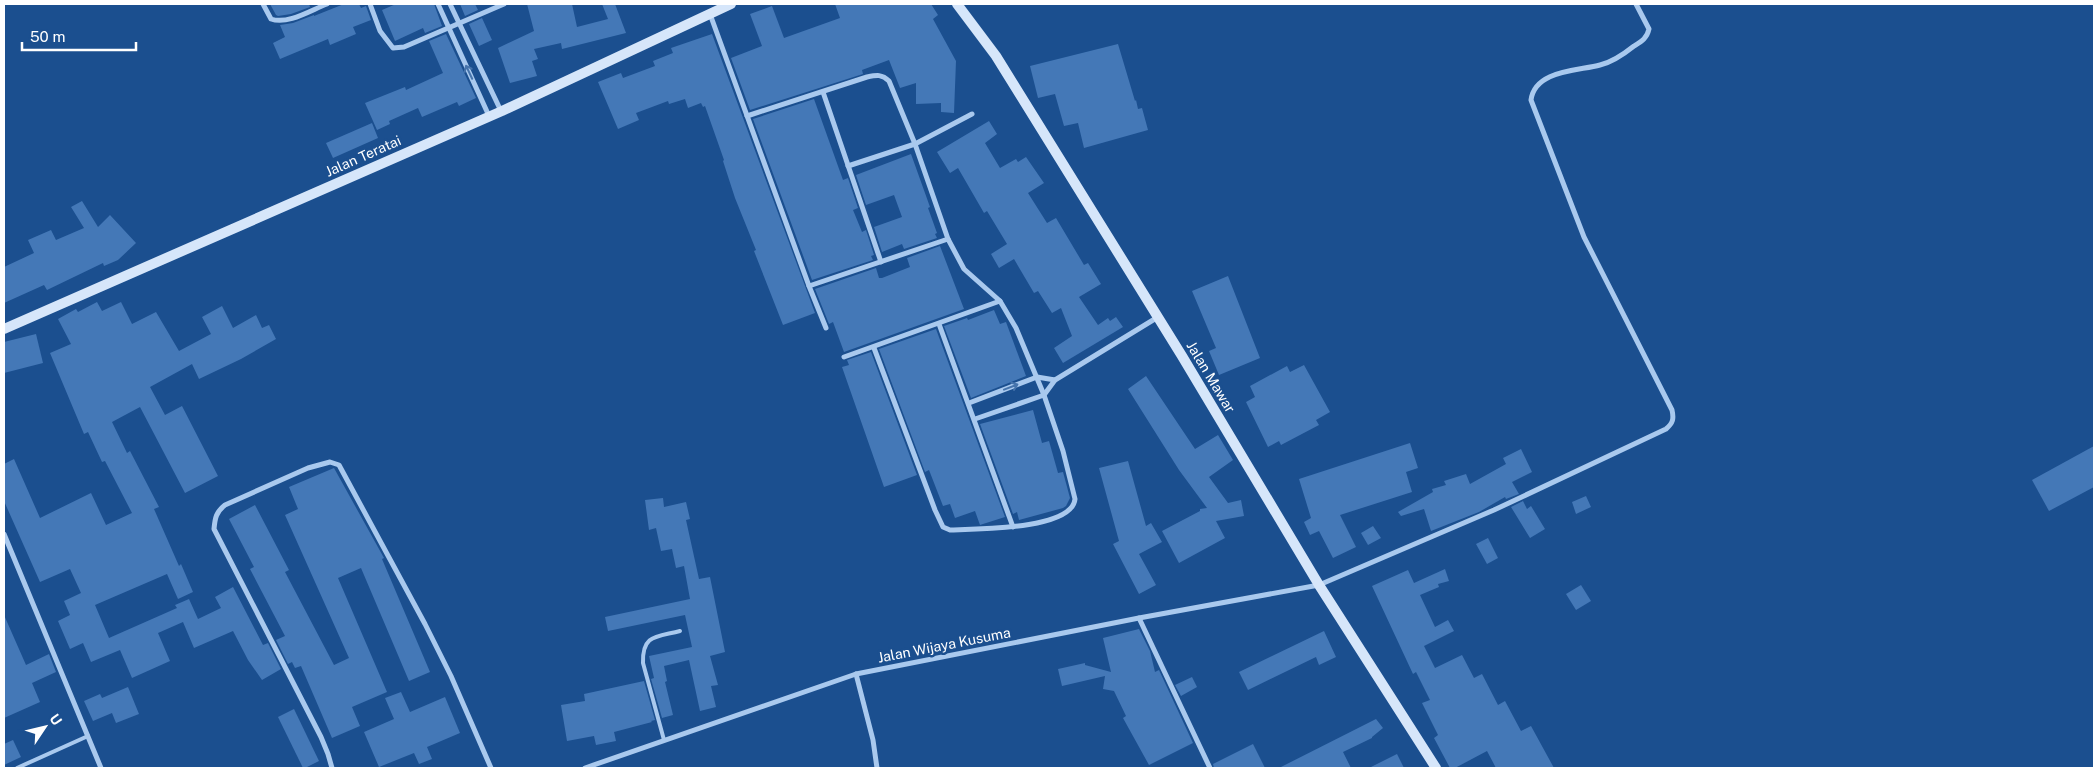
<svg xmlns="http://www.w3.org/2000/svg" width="2098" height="772" font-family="'Public Sans',sans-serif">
<rect width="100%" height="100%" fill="#1b4f8f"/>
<g fill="#4478b7">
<polygon points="270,4 309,4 310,7 291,14 278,16 276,15"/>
<polygon points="344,4 359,4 361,8 366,6 371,20 353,27 356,34 330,45 328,39 280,59 273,43 285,37 280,25 293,23 314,15 314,16"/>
<polygon points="396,4 434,4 442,26 425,33 423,28 395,41 382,10"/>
<polygon points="460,4 475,4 478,10 465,16"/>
<polygon points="527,4 572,4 577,27 608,19 602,4 615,4 626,33 562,49 561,43 534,49 538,59 532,61 537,76 510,83 498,48 534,31"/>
<polygon points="835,4 931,4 938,15 933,19 956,61 954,113 941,112 941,103 916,104 916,83 900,88 889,60 862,70 863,74 750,110 731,58 762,46 750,14 772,6 784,38 840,18"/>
<polygon points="482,18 492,40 479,46 469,24"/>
<polygon points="446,34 476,98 459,106 457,102 422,117 418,108 389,121 390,124 377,130 365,103 405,87 406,90 443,73 429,41"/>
<polygon points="712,34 815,313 783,325 754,251 756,250 735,198 723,161 724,160 705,106 703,107 701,103 688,108 685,99 669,104 668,101 636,113 639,120 618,129 598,82 621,73 623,78 655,66 653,61 673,53 671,48"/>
<polygon points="1118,44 1135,101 1136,100 1138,109 1142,108 1148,130 1084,148 1078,123 1064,126 1055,94 1038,98 1030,66"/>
<polygon points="814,99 843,180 848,178 858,208 853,210 862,232 866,230 874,255 871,256 873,260 812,280 753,119"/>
<polygon points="989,121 997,134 985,143 1000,168 1016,159 1018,162 1026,157 1044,183 1028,193 1047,223 1056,218 1084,265 1088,263 1101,284 1079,297 1098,325 1108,318 1110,321 1116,317 1123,327 1063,363 1054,348 1072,336 1061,308 1052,313 1038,291 1034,293 1014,259 999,268 991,254 1007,244 987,211 984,213 958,168 950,173 937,152"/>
<polygon points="372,123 378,138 333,158 326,143"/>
<polygon points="911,154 930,207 928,208 937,233 935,234 937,238 904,249 902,244 882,252 874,227 902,217 894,195 866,205 856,175"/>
<polygon points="82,201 98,227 110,215 136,243 118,260 104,266 103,263 47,290 44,285 4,303 4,267 34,253 28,240 51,230 56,240 84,228 71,207"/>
<polygon points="940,246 964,309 844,352 833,322 829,324 815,289 876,268 879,278 882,278 910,267 907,258"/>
<polygon points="1228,276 1260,358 1219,375 1209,351 1216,348 1192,291"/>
<polygon points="97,302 102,311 121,302 132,324 156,312 179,351 211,334 202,317 222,306 233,328 256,315 262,328 269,325 276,339 241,359 199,379 192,364 150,387 165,415 182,406 218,476 185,493 140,407 112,422 127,453 130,451 159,507 154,509 179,566 181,564 193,592 178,599 167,574 95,605 109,638 177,608 175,605 189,599 198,619 221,608 215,597 233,587 263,645 268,643 281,669 262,680 248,660 233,631 194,648 183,622 158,633 170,661 132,678 120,650 91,662 83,643 70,649 58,621 70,615 64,601 81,593 70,569 40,582 4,501 4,464 14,459 40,518 91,493 106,525 132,513 105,461 102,462 88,432 84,434 50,353 71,344 58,319 76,309 78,312"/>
<polygon points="994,310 1000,324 1006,322 1026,376 971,398 944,326 967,318 968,320"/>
<polygon points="936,329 1005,517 983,524 980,525 975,511 955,518 950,504 943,506 929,470 925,472 879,349"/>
<polygon points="36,334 43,363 4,373 4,342"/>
<polygon points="871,352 917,475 884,487 842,367 849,365 847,360"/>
<polygon points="1304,365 1330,412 1316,420 1319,425 1281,445 1279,441 1268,447 1246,402 1255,397 1250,386 1287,366 1290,372"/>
<polygon points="1146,376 1195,449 1218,435 1233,460 1209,477 1228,503 1241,500 1244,516 1216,521 1225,538 1179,563 1162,531 1200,511 1200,509 1207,508 1179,470 1128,389"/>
<polygon points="1033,410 1042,443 1049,441 1058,473 1063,472 1070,498 1066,506 1063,508 1019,520 1017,512 1013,514 980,424"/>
<polygon points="1410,443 1418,468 1406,472 1412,492 1340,515 1356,547 1333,558 1319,531 1310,535 1304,522 1311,518 1299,479"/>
<polygon points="2094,446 2094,487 2049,511 2032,480"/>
<polygon points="1521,449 1532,472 1512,482 1519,494 1506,499 1505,497 1479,512 1431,531 1424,509 1401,516 1398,512 1433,492 1432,489 1446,485 1444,481 1466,474 1470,484 1506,464 1503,458"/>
<polygon points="1128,461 1146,526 1151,523 1162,542 1139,554 1156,585 1139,594 1113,544 1119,541 1099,468"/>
<polygon points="334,468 384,558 382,559 430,672 409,681 361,568 338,578 387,692 352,707 360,726 332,738 301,666 295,668 292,662 288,664 276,640 285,636 250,569 254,567 229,519 255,505 289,570 285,572 334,665 349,658 285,515 298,509 289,487"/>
<polygon points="1586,496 1591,507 1576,514 1572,502"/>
<polygon points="663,498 664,507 686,502 690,519 686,520 699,579 710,577 725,652 710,656 718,685 711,686 716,707 700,711 689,660 664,666 667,681 665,682 673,715 662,718 651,679 654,678 649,656 692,647 685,615 608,631 605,617 690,599 684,566 676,568 672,549 661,551 656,528 649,530 645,500"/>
<polygon points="1523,501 1527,509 1531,506 1545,529 1530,538 1511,507"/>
<polygon points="1373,526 1381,538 1368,545 1361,533"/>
<polygon points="1488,538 1498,558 1487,564 1476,544"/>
<polygon points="1445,569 1449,581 1438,584 1439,587 1420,595 1435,627 1448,620 1454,631 1424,646 1435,668 1462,655 1474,678 1482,674 1498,705 1505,701 1521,731 1531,726 1554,768 1496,768 1487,751 1455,768 1450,768 1434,738 1438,735 1422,703 1430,700 1416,672 1413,674 1372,586 1408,570 1414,583"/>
<polygon points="1581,585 1591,601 1576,610 1566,594"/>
<polygon points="4,615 26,665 49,654 56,672 32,683 40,702 4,718"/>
<polygon points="1139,629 1150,651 1155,672 1159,670 1193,743 1149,765 1123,718 1126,716 1114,691 1103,689 1105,676 1062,686 1058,669 1085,663 1085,665 1111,672 1103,638"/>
<polygon points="1324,631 1336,657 1319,665 1316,657 1248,690 1239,672"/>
<polygon points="1192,677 1197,687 1181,696 1175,685"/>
<polygon points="644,681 655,720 651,721 652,722 614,732 616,741 596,745 594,736 567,741 561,705 585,701 584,694"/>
<polygon points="128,687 139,714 116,723 112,713 93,721 84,701 100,694 102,698"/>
<polygon points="401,692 410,712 445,697 460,733 427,747 432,759 419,764 414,753 379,767 364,732 394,719 385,698"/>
<polygon points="294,709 319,761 305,768 303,768 278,717"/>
<polygon points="1376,719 1383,728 1372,737 1372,738 1343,752 1351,768 1279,768"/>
<polygon points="13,740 21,757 4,765 4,744"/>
<polygon points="1253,744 1265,768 1214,768 1213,764"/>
<polygon points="1397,754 1404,768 1369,768"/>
</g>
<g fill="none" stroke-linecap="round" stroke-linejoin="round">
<g stroke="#a9c9ee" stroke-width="4">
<path d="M 664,740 L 643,663 C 642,634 657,637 680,631"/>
<polyline points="17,768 88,736"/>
</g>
<g stroke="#a9c9ee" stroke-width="5">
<path d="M 263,4 L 271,19 C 288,25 311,10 327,4"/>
<polyline points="370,4 380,31 393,48 404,47 504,4"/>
<polyline points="438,4 489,116"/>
<polyline points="450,4 501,111"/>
<polyline points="710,14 809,286 826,328"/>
<polyline points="823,92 881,262"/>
<path d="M 747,116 L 867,77 C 877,75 882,74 889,81 L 915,144 L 948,239 L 964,269 L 1000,301 L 1016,328 L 1044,395 L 1063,451 L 1075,499 C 1072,530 975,529 950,530 L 943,527 L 935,510 L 874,348"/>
<polyline points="848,166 915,144 972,114"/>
<polyline points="809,286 948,239"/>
<polyline points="939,324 1013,527"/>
<polyline points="844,357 1000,301"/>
<polyline points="969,403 1037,377 1055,380"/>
<polyline points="975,419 1044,395 1055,380 1158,317"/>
<polyline points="4,534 101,768"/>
<polyline points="1139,618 1210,768"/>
<polyline points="856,674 873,740 877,768"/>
<path d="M 332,768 L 328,754 L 321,737 L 214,529 C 215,518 216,512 225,505 L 308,468 L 330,462 L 339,465 L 425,624 L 451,676 L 491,768"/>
<path d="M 585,768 L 856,674 L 1139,618 L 1319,585 L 1494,510 L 1666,429 C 1673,423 1674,419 1672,410 L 1584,237 L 1531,100 C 1535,70 1578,71 1600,65 C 1613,62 1624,54 1634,46 C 1642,41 1647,38 1649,29 L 1636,4"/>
</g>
<g stroke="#d6e6fa" stroke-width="10">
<polyline points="957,4 996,56 1182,356 1319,585 1436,768"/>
<polyline points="4,329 502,111 731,4"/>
</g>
</g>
<defs><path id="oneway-shaft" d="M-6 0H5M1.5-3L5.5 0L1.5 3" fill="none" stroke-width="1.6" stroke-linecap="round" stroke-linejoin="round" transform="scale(1.25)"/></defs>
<g stroke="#4674ac">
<use href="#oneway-shaft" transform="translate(469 72) rotate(-115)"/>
<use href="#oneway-shaft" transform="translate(1011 387) rotate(-21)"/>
</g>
<g text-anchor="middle" stroke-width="5" stroke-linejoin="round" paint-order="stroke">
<g font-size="14" fill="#fff" stroke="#1b4f8f">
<text transform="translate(363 156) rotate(-24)" y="5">Jalan Teratai</text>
<text transform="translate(1211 377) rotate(59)" y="5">Jalan Mawar</text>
<text transform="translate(944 645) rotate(-11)" y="5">Jalan Wijaya Kusuma</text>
</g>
</g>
<rect width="2098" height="772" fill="none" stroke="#ffffff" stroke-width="10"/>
<g transform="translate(45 727) rotate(55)" stroke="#1b4f8f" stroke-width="4" paint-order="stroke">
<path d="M0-4L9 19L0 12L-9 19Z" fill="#ffffff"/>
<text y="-8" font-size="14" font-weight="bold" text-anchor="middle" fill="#ffffff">U</text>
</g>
<path d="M22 42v8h114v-8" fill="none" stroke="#ffffff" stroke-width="2.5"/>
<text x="30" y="42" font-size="15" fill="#ffffff" stroke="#1b4f8f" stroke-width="4" paint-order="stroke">50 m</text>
</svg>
